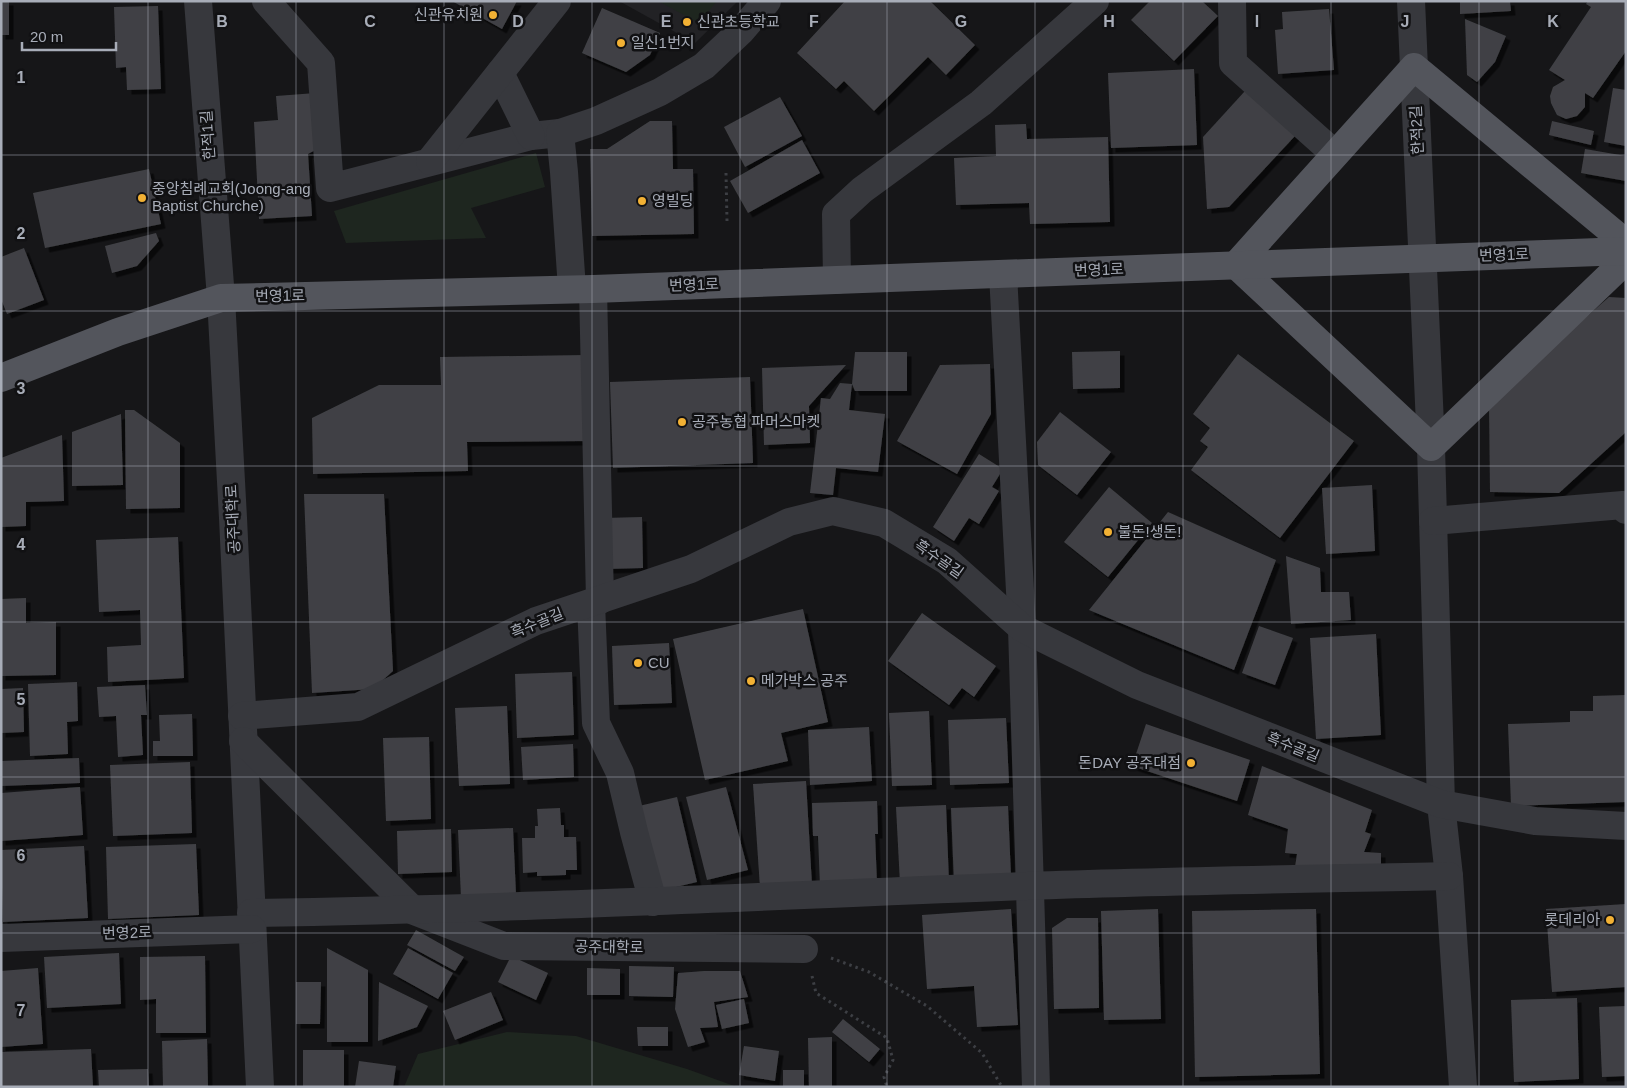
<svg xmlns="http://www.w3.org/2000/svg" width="1627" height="1088" font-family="Arial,'Noto Sans KR',sans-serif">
<defs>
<filter id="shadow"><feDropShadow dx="4.5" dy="4.5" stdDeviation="0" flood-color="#0009"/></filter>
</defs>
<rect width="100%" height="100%" fill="#161618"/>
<polygon fill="#222225" points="619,1 738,1 695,43"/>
<g fill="#1e261f">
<polygon points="658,1 717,1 699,23"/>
<polygon points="536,153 545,187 471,208 486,238 346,243 334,211"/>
<polygon points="507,1032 576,1036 687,1069 737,1087 404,1087 418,1054"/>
</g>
<g fill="#404145" filter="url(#shadow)">
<rect x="1" y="1" width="8" height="34"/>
<polygon points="452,1 517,1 502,29"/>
<polygon points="845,1 930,1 975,45 946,75 928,57 874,111 844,81 836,89 797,53"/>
<polygon points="1150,1 1202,1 1218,16 1174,61 1131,20"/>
<polygon points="1460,1 1510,1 1511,11 1460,14"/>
<polygon points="1588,1 1626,1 1626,51 1593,98 1585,93 1585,107 1577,116 1566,119 1557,115 1551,103 1550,96 1553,87 1565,80 1549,70 1591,7 1586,4"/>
<polygon points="158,6 161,89 127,90 126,67 116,68 114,7"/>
<polygon points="602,8 660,33 650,55 626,72 582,53"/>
<polygon points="1329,9 1334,70 1278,74 1275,30 1283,29 1282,12"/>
<polygon points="1465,19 1506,36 1495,62 1477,82 1467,75"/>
<polygon points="1194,69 1197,145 1111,148 1108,73"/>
<polygon points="1613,88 1626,90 1626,146 1604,142"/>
<polygon points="1245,91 1295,136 1229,207 1207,209 1203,137"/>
<polygon points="316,93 319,148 308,154 312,216 259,219 254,122 278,120 276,96"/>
<polygon points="780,97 802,136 745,167 724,127"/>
<polygon points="650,121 672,121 673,169 693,169 694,234 592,236 590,149 607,149"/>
<polygon points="1552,121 1594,131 1591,145 1549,135"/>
<polygon points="1026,124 1027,139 1108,137 1110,222 1030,224 1029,203 956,205 954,158 996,156 995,125"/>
<polygon points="802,140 820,173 748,213 730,181"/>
<polygon points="1585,149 1626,156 1626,181 1581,173"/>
<polygon points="149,169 161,224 45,248 33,193"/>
<polygon points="156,233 159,241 137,266 112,273 105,246"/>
<polygon points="24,248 44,300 7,314 1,299 1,257"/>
<polygon points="1609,297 1626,298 1626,432 1559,493 1490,492 1489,403"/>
<polygon points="1120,351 1120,388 1073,389 1072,352"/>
<polygon points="855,352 907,352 907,391 855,391 852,384"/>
<polygon points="1238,354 1354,441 1280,538 1191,470 1208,447 1200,441 1210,428 1193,414"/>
<polygon points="587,355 588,441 467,442 468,471 313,474 312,418 379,385 441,385 440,357"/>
<polygon points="990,364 991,414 957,474 897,441 940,365"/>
<polygon points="846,365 809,406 810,443 764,445 762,368"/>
<polygon points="750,377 753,463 613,468 610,382"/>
<polygon points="840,383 852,384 849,410 885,414 878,472 836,468 833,495 810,493 821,398 830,399"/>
<polygon points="125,410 134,410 180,443 180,508 126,509"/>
<polygon points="1060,412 1111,452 1077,495 1038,465 1037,442"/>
<polygon points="121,414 123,485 72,486 72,432"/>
<polygon points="62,435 64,501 26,502 26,526 1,527 1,458"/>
<polygon points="979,454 1003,469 992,487 999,491 979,524 969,518 954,541 933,527"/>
<polygon points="1372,485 1375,551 1326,554 1322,488"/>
<polygon points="1109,487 1152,523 1108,577 1064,542"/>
<polygon points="304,494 384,494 393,671 373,689 312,693"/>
<polygon points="1168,512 1276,560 1234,670 1089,610"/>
<polygon points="642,517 643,568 605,569 604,518"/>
<polygon points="178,537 184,678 108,682 107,647 141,645 140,610 99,612 96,540"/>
<polygon points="1286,556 1320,568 1321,592 1349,592 1351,620 1291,624"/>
<polygon points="26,598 26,623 56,622 56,675 1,676 1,599"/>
<polygon points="803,609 828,722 781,733 788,761 705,780 673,639"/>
<polygon points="922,613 996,666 974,697 962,688 949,705 888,661"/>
<polygon points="1259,626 1293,638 1275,685 1242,673"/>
<polygon points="1376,634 1381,735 1316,739 1310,638"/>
<polygon points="669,643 672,703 614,705 612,646"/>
<polygon points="572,672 574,735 517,738 515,674"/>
<polygon points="77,682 78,721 67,722 68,754 30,756 28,684"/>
<polygon points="145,685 147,715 141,715 143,755 118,757 116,716 99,717 97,687"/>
<polygon points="23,688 24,732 1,733 1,689"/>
<polygon points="1626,695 1626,802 1511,806 1508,724 1570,722 1570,711 1593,711 1593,696"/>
<polygon points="507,706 510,784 459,786 455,708"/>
<polygon points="929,711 932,785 892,786 889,713"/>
<polygon points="192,714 193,756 153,756 153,741 160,741 159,715"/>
<polygon points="1006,718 1009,783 950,785 948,720"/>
<polygon points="1146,724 1250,760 1237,801 1132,766"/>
<polygon points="869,727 872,781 810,785 808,730"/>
<polygon points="429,737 431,819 386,821 383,738"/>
<polygon points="573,744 574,777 523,780 521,747"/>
<polygon points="79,758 80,783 1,786 1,761"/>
<polygon points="190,762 192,833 113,836 110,765"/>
<polygon points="1262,766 1372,810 1365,832 1371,834 1364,852 1381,853 1381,871 1294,873 1297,854 1285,853 1288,829 1248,815"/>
<polygon points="806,781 812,885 760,888 753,784"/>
<polygon points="80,787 83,835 1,841 1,793"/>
<polygon points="726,787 748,870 707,880 686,797"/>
<polygon points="677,797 697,882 659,891 639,806"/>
<polygon points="877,801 878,834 875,834 877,884 820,887 818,836 813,836 812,803"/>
<polygon points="946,805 949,883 900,884 896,807"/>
<polygon points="1008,806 1011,877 954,883 951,808"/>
<polygon points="560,808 561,825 564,825 564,837 576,837 577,870 566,870 566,875 537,876 537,872 523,873 522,838 535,838 535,826 538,826 537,809"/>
<polygon points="513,828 516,895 461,898 458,830"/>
<polygon points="451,829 452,872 398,874 397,831"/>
<polygon points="196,844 199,915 108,919 106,847"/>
<polygon points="84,846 88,918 3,922 1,850"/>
<polygon points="1626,904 1626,987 1552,992 1546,909"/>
<polygon points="1011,909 1018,1025 977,1027 974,986 927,989 922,915"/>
<polygon points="1158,909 1161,1019 1104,1020 1101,911"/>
<polygon points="1316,909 1320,1074 1195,1077 1192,911"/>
<polygon points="1067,918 1098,918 1099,1008 1054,1009 1052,928"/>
<polygon points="416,930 464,957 455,971 407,945"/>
<polygon points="327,948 368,970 368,1042 327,1042"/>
<polygon points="408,948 453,973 438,999 393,974"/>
<polygon points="119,953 121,1004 47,1008 44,957"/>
<polygon points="205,956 206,1033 156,1033 156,999 140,1000 140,957"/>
<polygon points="511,956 548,973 536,1000 498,982"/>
<polygon points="629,966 674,967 673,997 629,996"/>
<polygon points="38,968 43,1044 1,1047 1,971"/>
<polygon points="587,968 620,969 620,995 587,995"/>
<polygon points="704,971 740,971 748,997 714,1002 718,1027 700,1028 705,1042 688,1047 675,1009 678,973"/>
<polygon points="296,982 321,982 320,1024 296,1024"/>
<polygon points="379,982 428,1006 417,1027 378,1041"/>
<polygon points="491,992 503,1020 455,1040 443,1011"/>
<polygon points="1577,998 1579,1079 1514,1082 1511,1000"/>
<polygon points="744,999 749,1023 722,1029 716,1005"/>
<polygon points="1626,1006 1626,1076 1602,1077 1599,1007"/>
<polygon points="843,1019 880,1049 869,1062 832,1032"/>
<polygon points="637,1027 668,1027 668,1046 638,1046"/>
<polygon points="832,1037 832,1086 809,1087 808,1038"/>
<polygon points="207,1039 208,1087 163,1087 162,1041"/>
<polygon points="744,1046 779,1051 775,1081 739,1075"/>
<polygon points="91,1049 93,1087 1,1087 1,1052"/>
<rect x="303" y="1050" width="41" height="37"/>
<polygon points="359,1061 396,1066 393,1087 355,1087"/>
<polygon points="148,1069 149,1087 99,1087 98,1070"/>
<rect x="783" y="1070" width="21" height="17"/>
</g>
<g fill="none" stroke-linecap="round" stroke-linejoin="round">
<g stroke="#3d3f44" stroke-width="3" stroke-dasharray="2.5 4" stroke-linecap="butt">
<polyline points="726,173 727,221"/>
<polyline points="831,958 869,972 927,1006 982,1053 1002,1087"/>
<polyline points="812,976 816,993 887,1038 893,1060 884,1077 887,1087"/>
</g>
<g stroke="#37383d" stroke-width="28">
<polyline points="198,1 221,298 233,518 260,1087"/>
<polyline points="266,1 321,63 330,188 531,136 560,133"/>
<polyline points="1232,1 1233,63 1335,154"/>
<polyline points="1411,1 1431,447 1441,804 1449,876 1463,1087"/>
<polyline points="500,73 531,136"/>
<polyline points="430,161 557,1"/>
<polyline points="1003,274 1022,628 1036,1087"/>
<polyline points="837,280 836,214 862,190 981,103 1095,1"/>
<polyline points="572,289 564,172 560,133 596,121 660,92 704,66 741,31 767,1"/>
<polyline points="593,289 600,600"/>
<polyline points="1433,521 1623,505 1626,510"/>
<polyline points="591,603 596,723 620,773 634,832 653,902"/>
<polyline points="242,716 358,707 536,621 691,569 789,522 833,511 884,523 947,561 1022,628 1137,685 1441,804 1535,821 1626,826"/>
<polyline points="243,741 414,911 504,946 804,949"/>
<path d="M 251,913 C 510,909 769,896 1027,886 C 1168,881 1308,879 1449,876"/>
<polyline points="1,938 252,929"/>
</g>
<g stroke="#53555c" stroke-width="28">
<polyline points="1626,243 1414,67 1236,265 1431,447 1626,260"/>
<polyline points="1,378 118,332 221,298 593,289 1626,251"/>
</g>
</g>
<path fill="none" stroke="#a8adb8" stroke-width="1" stroke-opacity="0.55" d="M 148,1 L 148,1087M 296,1 L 296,1087M 444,1 L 444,1087M 592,1 L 592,1087M 740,1 L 740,1087M 887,1 L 887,1087M 1035,1 L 1035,1087M 1183,1 L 1183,1087M 1331,1 L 1331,1087M 1479,1 L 1479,1087M 1,155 L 1626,155M 1,311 L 1626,311M 1,466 L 1626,466M 1,622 L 1626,622M 1,777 L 1626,777M 1,933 L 1626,933"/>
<g fill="#f2b134" stroke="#111113" stroke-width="2">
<circle cx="493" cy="15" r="5"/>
<circle cx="687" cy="22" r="5"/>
<circle cx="621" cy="43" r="5"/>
<circle cx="142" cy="198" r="5"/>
<circle cx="642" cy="201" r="5"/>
<circle cx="682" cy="422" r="5"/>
<circle cx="1108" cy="532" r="5"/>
<circle cx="638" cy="663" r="5"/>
<circle cx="751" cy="681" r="5"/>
<circle cx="1191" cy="763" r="5"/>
<circle cx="1610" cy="920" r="5"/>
</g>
<g text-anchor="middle" stroke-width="5" stroke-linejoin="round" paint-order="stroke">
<g font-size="15" fill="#a8adb8" stroke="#111113" text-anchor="start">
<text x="483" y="20" text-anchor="end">신관유치원</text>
<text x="697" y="27">신관초등학교</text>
<text x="631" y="48">일신1번지</text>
<text x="152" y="194">중앙침례교회(Joong-ang<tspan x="152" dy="17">Baptist Churche)</tspan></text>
<text x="652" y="206">영빌딩</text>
<text x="692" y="427">공주농협 파머스마켓</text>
<text x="1118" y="537">불돈!생돈!</text>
<text x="648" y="668">CU</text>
<text x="761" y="686">메가박스 공주</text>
<text x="1181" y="768" text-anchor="end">돈DAY 공주대점</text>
<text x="1600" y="925" text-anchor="end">롯데리아</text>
</g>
<g font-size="15" fill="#a8adb8" stroke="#111113">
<text transform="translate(1417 130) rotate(-93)" y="5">한적2길</text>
<text transform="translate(208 135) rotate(-94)" y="5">한적1길</text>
<text transform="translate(1504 255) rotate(-2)" y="5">번영1로</text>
<text transform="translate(1099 270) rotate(-2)" y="5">번영1로</text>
<text transform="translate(694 285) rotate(-2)" y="5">번영1로</text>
<text transform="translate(280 296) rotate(-1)" y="5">번영1로</text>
<text transform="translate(233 519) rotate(-93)" y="5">공주대학로</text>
<text transform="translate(939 559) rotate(35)" y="5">흑수골길</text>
<text transform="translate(537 623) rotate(-22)" y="5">흑수골길</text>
<text transform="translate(1293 747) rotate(22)" y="5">흑수골길</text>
<text transform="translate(127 933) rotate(-2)" y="5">번영2로</text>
<text transform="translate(609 947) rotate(1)" y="5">공주대학로</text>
</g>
</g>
<g font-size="16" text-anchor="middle" font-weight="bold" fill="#a8adb8" stroke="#111113" stroke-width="5" stroke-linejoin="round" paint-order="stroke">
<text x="222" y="27">B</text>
<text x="370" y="27">C</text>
<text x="518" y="27">D</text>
<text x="666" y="27">E</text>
<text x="814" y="27">F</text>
<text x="961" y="27">G</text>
<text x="1109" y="27">H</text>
<text x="1257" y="27">I</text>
<text x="1405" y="27">J</text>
<text x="1553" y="27">K</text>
<text x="21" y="83">1</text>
<text x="21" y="239">2</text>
<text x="21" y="394">3</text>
<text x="21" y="550">4</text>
<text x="21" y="705">5</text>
<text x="21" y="861">6</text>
<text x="21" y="1016">7</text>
</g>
<rect width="1627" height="1088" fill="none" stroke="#a8adb8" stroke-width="5"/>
<path d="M22 42v8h94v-8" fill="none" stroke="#a8adb8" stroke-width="2.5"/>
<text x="30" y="42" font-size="15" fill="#a8adb8" stroke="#111113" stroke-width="4" paint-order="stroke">20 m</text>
</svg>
